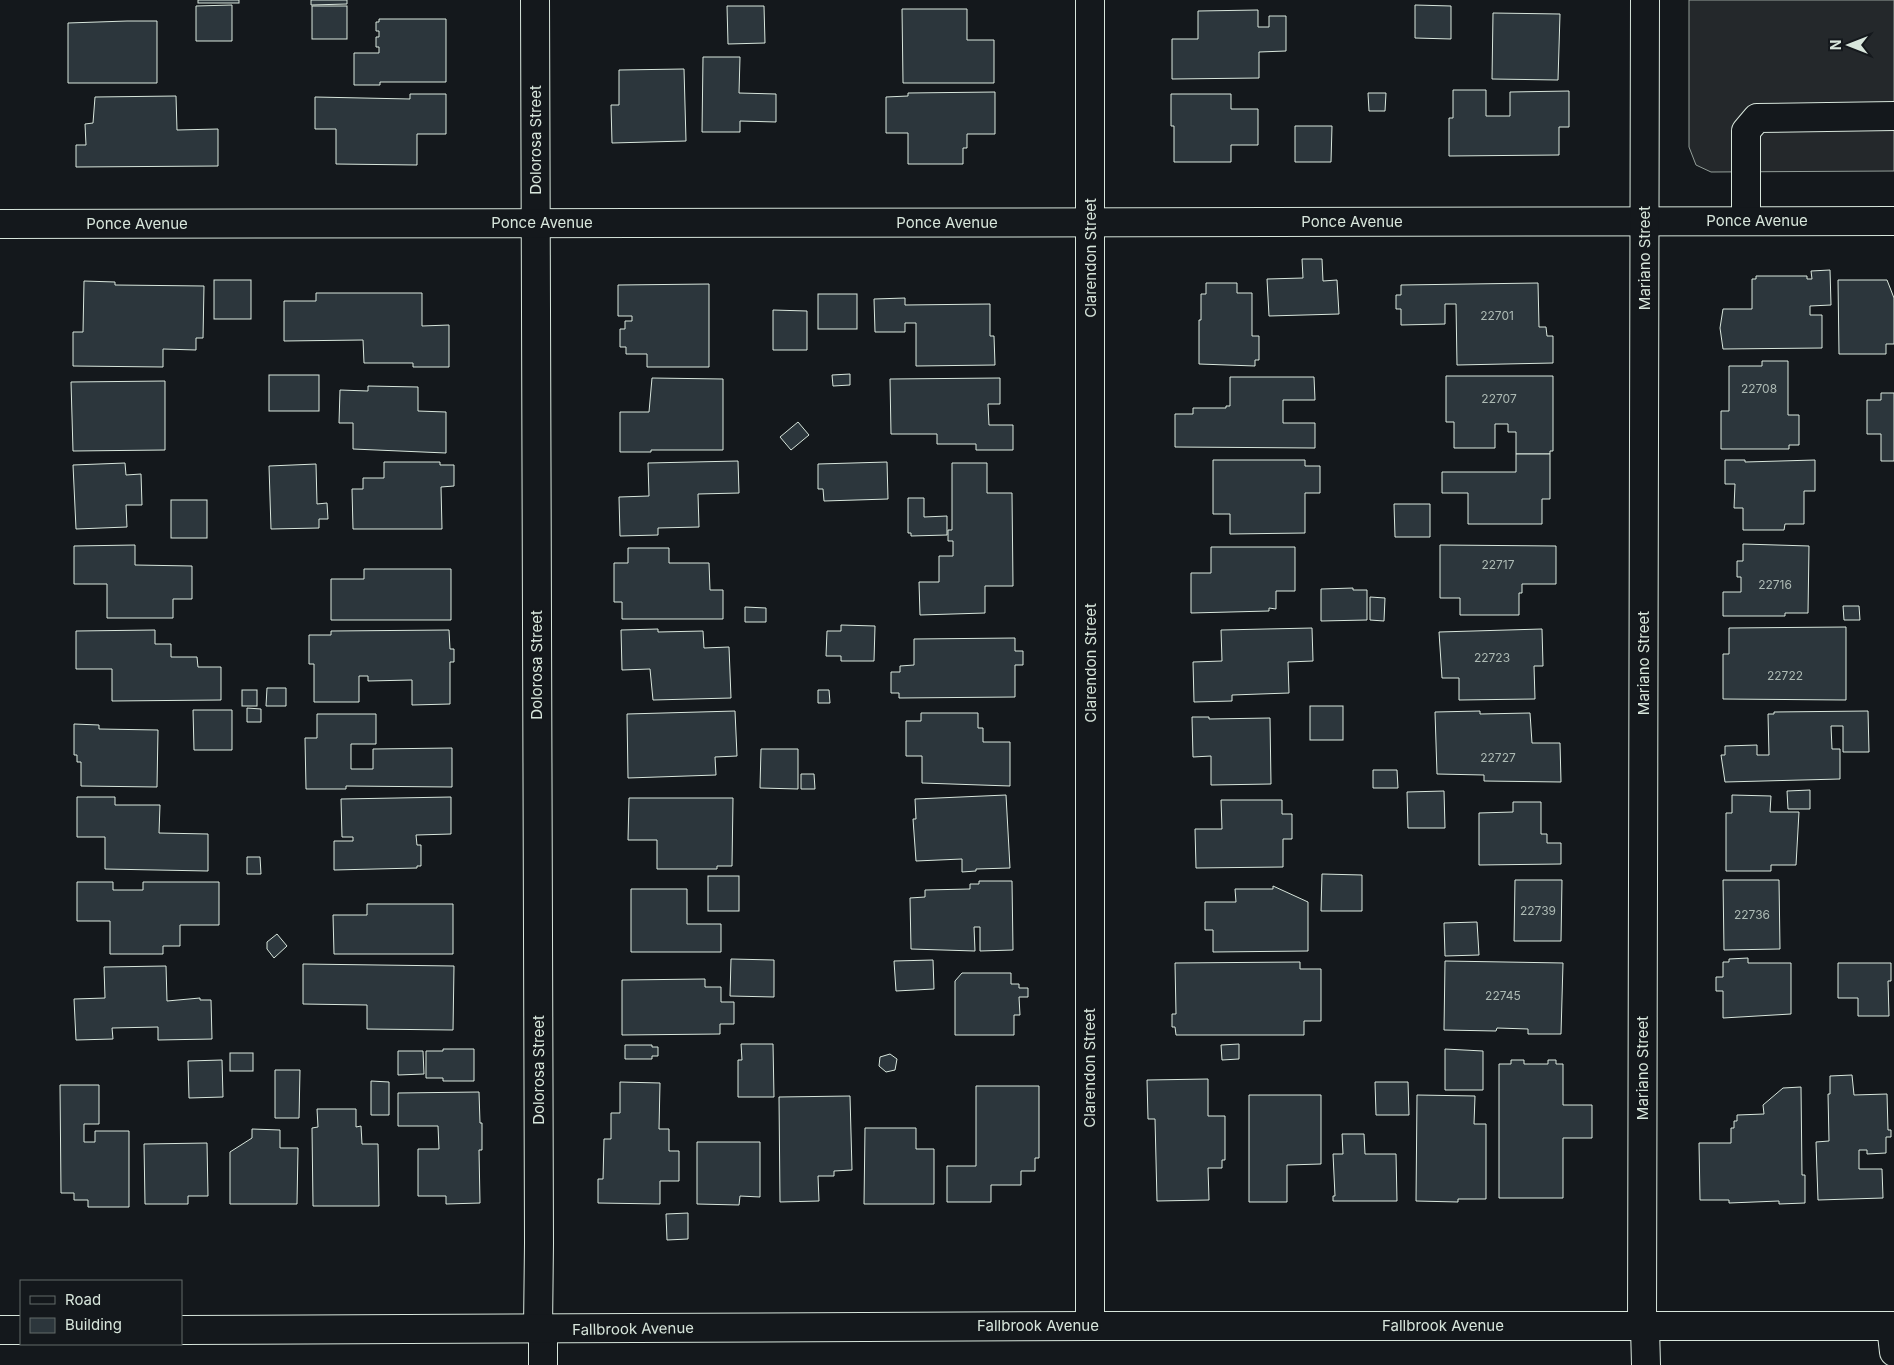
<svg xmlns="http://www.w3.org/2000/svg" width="1894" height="1365" font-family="Inter,sans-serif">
<rect width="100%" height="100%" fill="#14181c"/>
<polygon fill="#24282b" stroke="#939e99" points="1689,0 1894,0 1894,171 1711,172 1696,165 1689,147"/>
<g fill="#2c363c" stroke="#d8e6dc">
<rect x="198" y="0" width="41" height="3"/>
<polygon points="311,0 347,0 347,4 311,5"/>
<polygon points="232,5 232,41 196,41 196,6"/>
<polygon points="1415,5 1451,6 1451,39 1415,38"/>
<rect x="312" y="6" width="35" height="33"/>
<polygon points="727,6 764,6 765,43 728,44"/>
<polygon points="902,9 967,9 967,40 994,40 994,83 903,83"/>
<polygon points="1258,10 1258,27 1269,27 1269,16 1286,16 1286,51 1259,52 1259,78 1172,79 1172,39 1198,39 1198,11"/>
<polygon points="1493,13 1560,14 1558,80 1492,79"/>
<polygon points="379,19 446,19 446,82 380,82 380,85 354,85 354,53 379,53 379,47 376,47 376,37 379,37 379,31 376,31 376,22 379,22"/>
<polygon points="127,21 157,21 157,83 68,83 68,23"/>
<polygon points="703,57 740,57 739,93 776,94 776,122 740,121 740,132 702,132"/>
<polygon points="684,69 686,141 612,143 611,105 619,105 619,70"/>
<polygon points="1453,90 1486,90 1486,116 1510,116 1510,92 1569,91 1569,127 1559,127 1559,155 1449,156 1449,118 1453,118"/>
<polygon points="995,92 995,134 967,134 967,148 963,148 963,164 908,164 908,133 886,133 886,97 908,96 908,93"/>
<polygon points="1368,93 1386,93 1385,111 1369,111"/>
<polygon points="410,94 446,94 446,134 417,134 417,165 336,164 336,129 315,129 315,97 410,99"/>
<polygon points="1171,94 1231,94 1231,109 1258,109 1258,145 1231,145 1231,162 1174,162 1174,126 1171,126"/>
<polygon points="176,96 177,130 218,129 218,166 76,167 76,145 86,145 85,124 93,123 95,97"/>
<polygon points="1295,126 1332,126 1331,162 1295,162"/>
<polygon points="1302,259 1322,259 1323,281 1337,280 1339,314 1269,316 1267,279 1303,278"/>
<polygon points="1830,270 1831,305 1810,306 1810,315 1822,315 1822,348 1723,349 1720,328 1723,309 1752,309 1752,279 1756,279 1756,276 1807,276 1807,279 1812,279 1811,271"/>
<rect x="214" y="280" width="37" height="39"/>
<polygon points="1838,280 1887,280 1894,298 1894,344 1886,344 1886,354 1839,354"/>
<polygon points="84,281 115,282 115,285 204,286 203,338 196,338 196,350 163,349 163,367 73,366 73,332 83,332"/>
<polygon points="1206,283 1237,283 1237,293 1252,293 1252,336 1259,336 1259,360 1255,360 1255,366 1199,364 1199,320 1201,320 1201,294 1206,294"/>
<polygon points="1538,283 1539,327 1546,327 1547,336 1553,336 1553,363 1457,365 1456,304 1445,304 1445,324 1401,325 1401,309 1396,309 1396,295 1401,295 1401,285"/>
<polygon points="709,284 709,367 647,367 647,354 626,354 626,347 620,347 620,329 625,329 625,321 632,321 632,316 618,316 618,285"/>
<polygon points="316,293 422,293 422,326 449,325 449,367 413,367 413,363 364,363 363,340 284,341 284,301 316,301"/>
<rect x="818" y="294" width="39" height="35"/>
<polygon points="905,298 905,305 990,304 990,336 994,336 995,365 916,366 916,323 905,323 905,332 875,332 874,299"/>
<polygon points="773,310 807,311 807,350 773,350"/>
<polygon points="1762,361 1788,361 1788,415 1799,415 1799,445 1789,445 1789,449 1721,449 1721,411 1729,411 1729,366 1762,366"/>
<polygon points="850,374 850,385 833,386 832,375"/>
<rect x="269" y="375" width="50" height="36"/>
<polygon points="1446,376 1553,376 1553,451 1550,451 1550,454 1516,454 1516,432 1508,432 1508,424 1495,424 1495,448 1454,448 1454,422 1446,422"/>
<polygon points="1230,377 1314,377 1315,400 1283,400 1283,423 1315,423 1315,448 1175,447 1175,414 1193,414 1193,408 1226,408 1226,406 1230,406"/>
<polygon points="652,378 723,379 723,450 651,450 651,452 620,452 620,412 649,412"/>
<polygon points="1000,378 1000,404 988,404 989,425 1013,425 1013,450 976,450 976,444 937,444 937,434 891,434 890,379"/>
<polygon points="165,381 165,450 73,451 71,382"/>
<polygon points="368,386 418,387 418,411 446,412 446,453 353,449 353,423 339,423 340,390 368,391"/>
<polygon points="1881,393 1894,393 1894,461 1881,461 1881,434 1867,434 1867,400 1881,400"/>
<polygon points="798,422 809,435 791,450 780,437"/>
<polygon points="1516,454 1550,454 1550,499 1542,499 1542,524 1468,524 1468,493 1442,493 1442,472 1516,472"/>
<polygon points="1213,460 1305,460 1305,466 1320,466 1320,493 1305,493 1305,533 1230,534 1230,514 1213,514"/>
<polygon points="1725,460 1745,460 1745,462 1815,460 1815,491 1804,491 1804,524 1785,524 1784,530 1743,530 1743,508 1734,508 1735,484 1725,484"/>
<polygon points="738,461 739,493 698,494 699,527 658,528 658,535 620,536 619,497 649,496 648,463"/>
<polygon points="384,462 440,462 440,465 454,465 454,486 441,487 442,529 353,529 352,489 363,489 363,478 384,478"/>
<polygon points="887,462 888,499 824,501 823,489 818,489 818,464"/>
<polygon points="125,463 126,475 141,474 142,505 126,505 127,527 76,529 73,465"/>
<polygon points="952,463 987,463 987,493 1012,493 1013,586 985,586 985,613 920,615 919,582 939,582 939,556 953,556 953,541 948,541 948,530 952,530"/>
<polygon points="316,464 317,504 327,503 328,519 319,519 319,528 271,529 269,466"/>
<polygon points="908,498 924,498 924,517 947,516 947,535 911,536 911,533 908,533"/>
<rect x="171" y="500" width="36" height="38"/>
<polygon points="1394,504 1430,504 1430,537 1395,537"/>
<polygon points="1743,544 1809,546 1808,613 1785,613 1785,616 1723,616 1723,592 1741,592 1741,577 1737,577 1737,561 1743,561"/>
<polygon points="135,545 135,565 192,566 192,599 173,599 173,618 107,618 107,584 74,584 74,546"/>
<polygon points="1440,545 1556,546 1556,584 1522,584 1522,593 1519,593 1519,615 1460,615 1460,598 1440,598"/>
<polygon points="1211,547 1295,547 1295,591 1276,591 1276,609 1269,608 1269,611 1191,613 1191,573 1211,573"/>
<polygon points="628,548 669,548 669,563 709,563 710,590 723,590 723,619 622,619 622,602 614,602 614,563 628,563"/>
<polygon points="364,569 451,569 451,620 331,620 331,579 364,579"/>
<polygon points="1353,588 1353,590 1367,590 1367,620 1321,621 1321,589"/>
<polygon points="1370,597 1385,598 1384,621 1370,620"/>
<polygon points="1843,606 1859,606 1860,620 1844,620"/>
<polygon points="745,607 766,608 766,622 745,622"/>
<polygon points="841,625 875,626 874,661 841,661 841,656 826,656 827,631 841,631"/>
<polygon points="1846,627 1846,700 1723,699 1723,654 1729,654 1729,628"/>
<polygon points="1312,628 1313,661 1288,662 1289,693 1232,695 1232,701 1194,702 1193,662 1222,661 1221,630"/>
<polygon points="658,629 658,632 703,631 704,648 729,647 731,698 653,700 650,669 622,670 621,630"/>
<polygon points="1542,629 1543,666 1534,666 1535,699 1459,700 1459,678 1442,678 1439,632"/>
<polygon points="155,630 155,644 171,644 171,657 197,657 198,667 221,667 221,700 112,701 112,669 76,669 76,631"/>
<polygon points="449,630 450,649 454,649 454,662 450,662 450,704 412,705 412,680 368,681 368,676 359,676 359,702 314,702 314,664 309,664 309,635 331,635 331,631"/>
<polygon points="1015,638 1015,651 1023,651 1023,665 1015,665 1015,697 899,698 899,693 891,693 891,672 900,672 900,666 914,665 914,639"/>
<polygon points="267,688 286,688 286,706 266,706"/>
<rect x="242" y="690" width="15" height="16"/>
<polygon points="818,690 829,690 830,703 818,703"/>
<rect x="1310" y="706" width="33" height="34"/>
<polygon points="247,708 261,709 261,722 247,722"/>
<polygon points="193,710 232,710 232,750 194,750"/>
<polygon points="735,711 737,756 715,757 716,775 628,778 627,714"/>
<polygon points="1480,711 1480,714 1530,713 1532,743 1560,743 1561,782 1484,781 1484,775 1437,774 1435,712"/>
<polygon points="1868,711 1869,752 1843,752 1843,726 1831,726 1832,749 1840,749 1840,779 1725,782 1721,755 1725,755 1725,746 1757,745 1757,755 1769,755 1768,714 1774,714 1774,712"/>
<polygon points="921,713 978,713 978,728 983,728 983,742 1010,742 1010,786 922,783 922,756 906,756 906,721 921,721"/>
<polygon points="317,714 376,714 376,744 351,744 351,769 373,769 373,749 452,748 452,787 346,786 346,789 306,789 305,738 317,738"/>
<polygon points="1192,717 1209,717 1209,719 1270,718 1271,784 1211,785 1211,756 1193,757"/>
<polygon points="74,724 99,725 99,729 158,730 157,787 81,786 81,762 77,762 77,755 74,755"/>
<polygon points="761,749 798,749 798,789 760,788"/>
<polygon points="1373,770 1397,770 1398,788 1373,788"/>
<polygon points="801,774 814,774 815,789 801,789"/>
<polygon points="1810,790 1810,809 1788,809 1787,791"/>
<polygon points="1444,791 1445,828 1408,828 1407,792"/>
<polygon points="1006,795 1010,868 976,869 976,871 962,872 962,859 916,861 913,819 916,819 915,799"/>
<polygon points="1732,795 1771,796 1770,812 1799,812 1796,865 1771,865 1771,871 1726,871 1726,813 1732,813"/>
<polygon points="77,797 115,797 115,805 160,805 159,833 208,834 208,871 105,869 105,837 77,837"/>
<polygon points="451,797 451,834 416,835 417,845 421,845 421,866 417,866 417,868 334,870 334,841 353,841 353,837 342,837 341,799"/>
<polygon points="629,798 733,798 732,866 717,866 717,869 657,869 657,840 628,840"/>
<polygon points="1221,800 1282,800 1282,814 1292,814 1292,839 1283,839 1283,867 1196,868 1195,829 1222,829"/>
<polygon points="1513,802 1541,802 1541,834 1547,834 1547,843 1561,843 1561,864 1479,865 1479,813 1513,812"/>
<polygon points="247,857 260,857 261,874 247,874"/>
<polygon points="1322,874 1362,875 1362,911 1321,911"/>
<rect x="708" y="876" width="31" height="35"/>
<polygon points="1515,880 1562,880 1561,941 1514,941"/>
<polygon points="1723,880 1779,880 1780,949 1724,950"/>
<polygon points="979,881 1012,881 1013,950 980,951 980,927 974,927 975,951 911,949 910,898 925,897 925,890 970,889 970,884 979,884"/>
<polygon points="77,882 113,882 113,890 143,890 143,882 219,882 219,925 180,925 180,946 163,946 163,954 110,954 110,921 77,921"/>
<polygon points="1273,886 1308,902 1308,951 1213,952 1213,930 1205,930 1205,902 1236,902 1235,889 1273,889"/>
<polygon points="631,889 687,889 687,924 721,924 721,952 631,952"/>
<polygon points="367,904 453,904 453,954 334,954 333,915 367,915"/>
<polygon points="1477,922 1479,955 1445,956 1444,923"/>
<polygon points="277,934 287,946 274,958 267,949 267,942"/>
<polygon points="1748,958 1748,963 1791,963 1791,1014 1723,1018 1723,991 1716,991 1716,977 1723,977 1723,962 1729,962 1729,959"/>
<polygon points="731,959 774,960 774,997 730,996"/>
<polygon points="933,960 934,989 896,991 894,961"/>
<polygon points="1445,961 1563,963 1561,1034 1528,1034 1528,1029 1497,1028 1496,1031 1444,1030"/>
<polygon points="1300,962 1300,969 1321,969 1321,1021 1304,1021 1304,1035 1176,1035 1175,1027 1172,1027 1172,1014 1176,1014 1175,963"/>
<polygon points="1838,963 1891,963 1891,981 1888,981 1889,1016 1858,1016 1858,998 1838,998"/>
<polygon points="303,964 454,966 453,1030 367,1029 367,1005 303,1004"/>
<polygon points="166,966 167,1001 200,998 200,1000 211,1000 212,1039 158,1040 158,1027 112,1028 113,1039 76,1040 74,999 105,998 104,967"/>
<polygon points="962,973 1011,973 1011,984 1019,984 1019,988 1028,988 1028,997 1019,997 1020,1015 1014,1015 1014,1035 955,1035 955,981"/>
<polygon points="705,979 705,987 721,987 721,1002 734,1002 734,1024 720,1024 720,1034 622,1035 622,980"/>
<polygon points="741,1044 773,1044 774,1097 738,1097 738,1060 742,1060"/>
<polygon points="1239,1044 1239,1059 1222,1060 1221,1045"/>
<polygon points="625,1045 652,1045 652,1047 658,1047 658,1056 652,1056 652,1059 625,1059"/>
<polygon points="443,1049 474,1049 474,1081 443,1081 443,1078 426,1078 426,1051 443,1051"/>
<polygon points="1445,1049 1483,1051 1483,1090 1445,1090"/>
<polygon points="398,1051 423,1051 424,1074 398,1075"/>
<rect x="230" y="1053" width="23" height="18"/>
<polygon points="890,1054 897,1059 895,1070 886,1072 879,1066 880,1057"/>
<polygon points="222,1060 223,1097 189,1098 188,1061"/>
<polygon points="1511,1060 1524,1060 1524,1064 1548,1064 1548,1060 1556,1060 1556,1064 1563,1064 1563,1105 1592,1105 1592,1138 1563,1138 1563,1198 1499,1198 1499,1064 1511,1064"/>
<polygon points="275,1070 300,1070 299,1118 275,1118"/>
<polygon points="1852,1075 1854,1095 1887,1094 1888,1130 1891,1130 1891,1137 1886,1137 1886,1153 1867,1154 1867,1150 1859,1150 1859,1169 1882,1169 1883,1198 1818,1200 1816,1142 1829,1141 1828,1094 1830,1094 1830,1076"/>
<polygon points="1208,1079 1208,1116 1225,1116 1225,1160 1222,1160 1222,1168 1208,1168 1209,1200 1157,1201 1155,1119 1148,1119 1147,1080"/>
<polygon points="371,1081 389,1082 389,1115 371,1115"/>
<polygon points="620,1082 660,1083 659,1129 669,1129 669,1151 679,1151 679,1181 660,1181 660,1204 598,1203 598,1179 603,1179 604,1139 611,1139 611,1113 620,1113"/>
<polygon points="1375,1082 1408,1082 1409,1115 1376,1115"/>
<polygon points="60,1085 99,1085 99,1124 84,1124 84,1142 95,1142 95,1131 129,1131 129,1207 88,1207 88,1200 74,1200 74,1193 61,1193"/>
<polygon points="976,1086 1039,1086 1039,1158 1035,1158 1035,1171 1021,1171 1021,1185 991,1185 991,1202 947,1202 947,1166 976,1166"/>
<polygon points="1801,1087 1802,1175 1805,1175 1805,1203 1779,1204 1779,1201 1729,1203 1729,1200 1700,1200 1699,1143 1731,1143 1731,1128 1734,1128 1734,1121 1737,1121 1737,1115 1764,1114 1763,1105 1783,1088"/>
<polygon points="479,1092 480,1123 482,1123 482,1150 479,1150 480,1203 446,1204 446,1196 418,1196 418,1149 439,1149 438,1126 398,1126 398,1093"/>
<polygon points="1249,1095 1321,1095 1321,1164 1287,1165 1287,1202 1249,1202"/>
<polygon points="1417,1095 1475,1096 1474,1124 1486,1124 1486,1199 1458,1199 1458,1202 1416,1201"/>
<polygon points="850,1096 852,1170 834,1171 834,1176 818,1176 819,1201 780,1202 779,1097"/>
<polygon points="317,1109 356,1109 356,1127 361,1126 362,1144 378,1144 379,1206 313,1206 312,1128 318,1127"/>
<polygon points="865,1128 916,1128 916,1149 934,1149 934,1204 864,1204"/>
<polygon points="252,1129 280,1130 280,1148 298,1148 297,1204 230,1204 230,1152 252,1138"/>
<polygon points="1342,1134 1364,1134 1365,1154 1396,1154 1397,1201 1333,1201 1333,1196 1335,1196 1333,1154 1343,1154"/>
<polygon points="697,1142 760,1142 760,1197 740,1196 739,1205 697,1204"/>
<polygon points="207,1143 208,1196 188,1196 188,1204 145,1204 144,1144"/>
<polygon points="688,1213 688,1239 667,1240 666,1214"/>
</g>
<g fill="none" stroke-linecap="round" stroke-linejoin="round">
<defs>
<g id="minor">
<polyline points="535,0 539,1243 538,1329"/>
<polyline points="1090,0 1090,1326"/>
<polyline points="1746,221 1746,131 1757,118 1894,116"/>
<polyline points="0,224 1894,221"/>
<polyline points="1891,1326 1894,1352"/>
<polyline points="1642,1327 1645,0"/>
<polyline points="1645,1327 1646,1365"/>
<polyline points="543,1329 543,1365"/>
</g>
<g id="major">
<polyline points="0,1330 21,1330"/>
<polyline points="181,1330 1090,1326 1894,1326"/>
</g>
</defs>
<use href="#minor" stroke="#d8e6dc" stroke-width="30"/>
<use href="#major" stroke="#d8e6dc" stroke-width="30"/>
<use href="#minor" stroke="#14181c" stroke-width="28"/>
<use href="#major" stroke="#14181c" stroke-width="28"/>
</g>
<g text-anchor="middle" stroke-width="4" stroke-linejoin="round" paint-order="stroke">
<g font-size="12" fill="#adbab4">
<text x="1497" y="320">22701</text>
<text x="1759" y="393">22708</text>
<text x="1499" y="403">22707</text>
<text x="1498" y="569">22717</text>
<text x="1775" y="589">22716</text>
<text x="1492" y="662">22723</text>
<text x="1785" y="680">22722</text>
<text x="1498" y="762">22727</text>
<text x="1538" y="915">22739</text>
<text x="1752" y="919">22736</text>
<text x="1503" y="1000">22745</text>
</g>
<g font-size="15" fill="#d8e6dc" stroke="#14181c">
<text transform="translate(536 140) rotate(-90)" y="5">Dolorosa Street</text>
<text x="1757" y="226">Ponce Avenue</text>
<text x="1352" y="227">Ponce Avenue</text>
<text x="542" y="228">Ponce Avenue</text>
<text x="947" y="228">Ponce Avenue</text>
<text x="137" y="229">Ponce Avenue</text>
<text transform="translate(1091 258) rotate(-90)" y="5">Clarendon Street</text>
<text transform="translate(1645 258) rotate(-90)" y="5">Mariano Street</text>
<text transform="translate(1091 663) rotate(-90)" y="5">Clarendon Street</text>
<text transform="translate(1644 663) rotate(-90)" y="5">Mariano Street</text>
<text transform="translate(537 665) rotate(-90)" y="5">Dolorosa Street</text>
<text transform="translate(1090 1068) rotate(-90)" y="5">Clarendon Street</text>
<text transform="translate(1643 1068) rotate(-90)" y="5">Mariano Street</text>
<text transform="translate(539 1070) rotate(-90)" y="5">Dolorosa Street</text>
<text x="1038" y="1331">Fallbrook Avenue</text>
<text x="1443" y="1331">Fallbrook Avenue</text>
<text transform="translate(633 1329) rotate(-1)" y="5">Fallbrook Avenue</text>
</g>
</g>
<rect x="20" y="1280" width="162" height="65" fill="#14181c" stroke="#626a69"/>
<rect x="30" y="1296" width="25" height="8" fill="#14181c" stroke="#626a69"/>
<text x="65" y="1305" font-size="15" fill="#d8e6dc">Road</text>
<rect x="30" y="1318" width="25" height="15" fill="#2c363c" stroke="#626a69"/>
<text x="65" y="1330" font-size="15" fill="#d8e6dc">Building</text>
<g transform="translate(1849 45) rotate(270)" stroke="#14181c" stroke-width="4" paint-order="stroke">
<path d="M0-4L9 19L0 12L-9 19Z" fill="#d8e6dc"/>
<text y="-8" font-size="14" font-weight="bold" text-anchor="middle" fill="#d8e6dc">N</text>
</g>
</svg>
